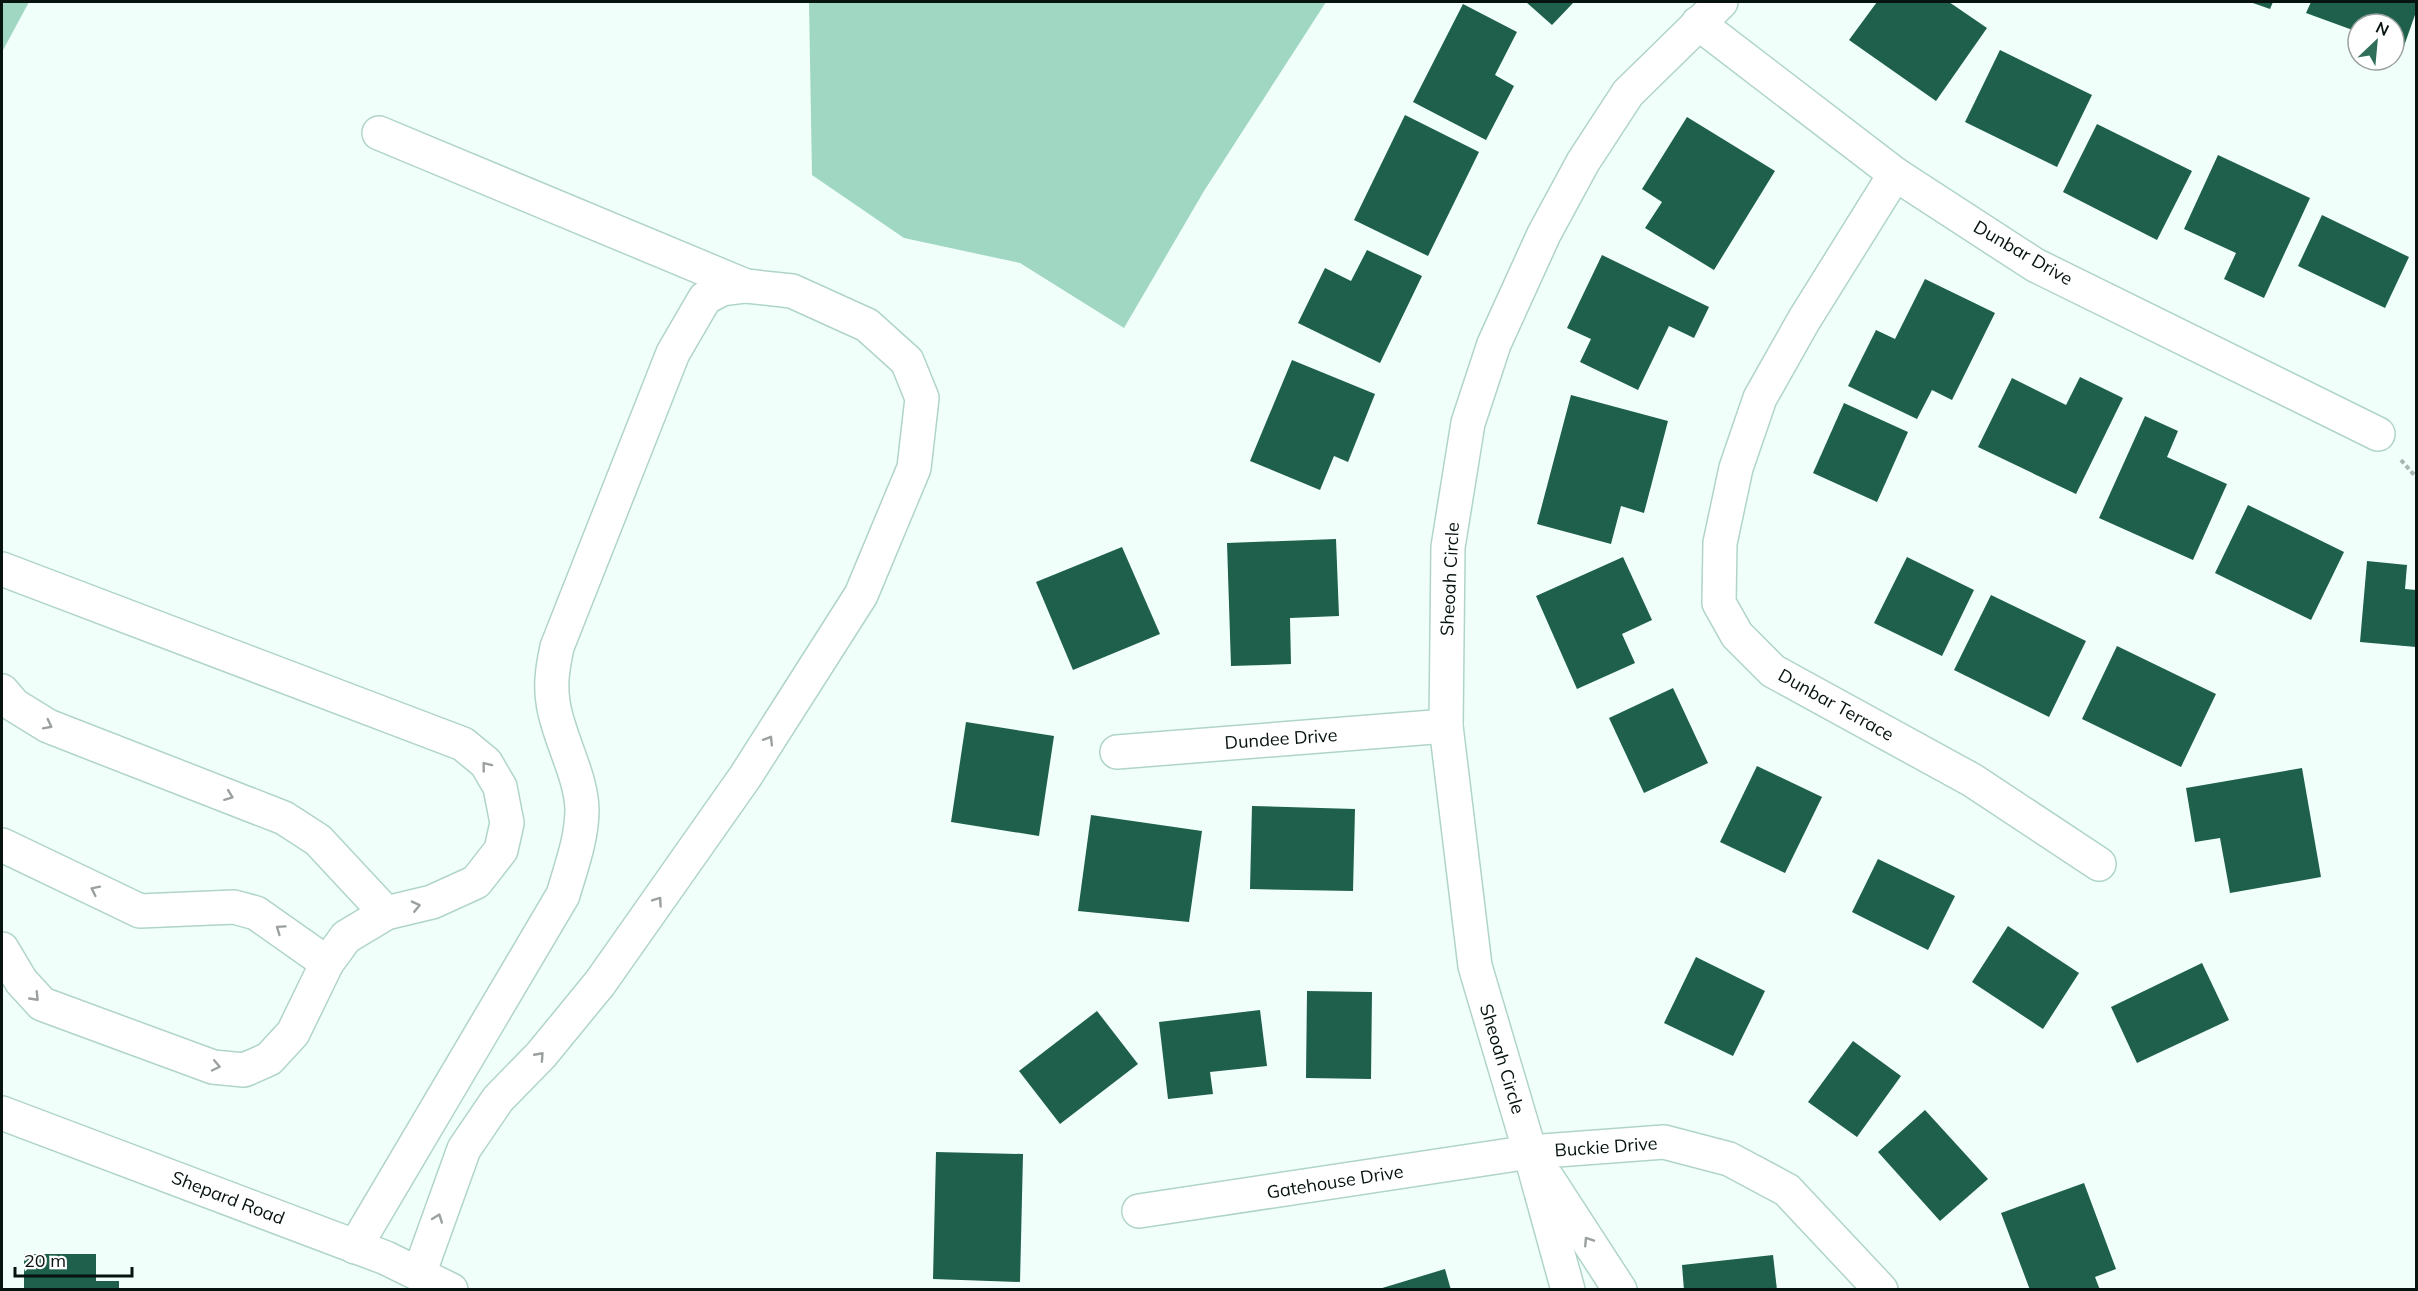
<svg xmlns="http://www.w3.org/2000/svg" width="2418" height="1291" font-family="Mulish,sans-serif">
<rect width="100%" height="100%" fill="#f0fff9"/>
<g fill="#a0d7c2">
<polygon points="2,2 29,2 2,52"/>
<polygon points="809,2 1326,2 1204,191 1124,328 1020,263 904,238 812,175"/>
</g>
<g fill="#1e604c">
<polygon points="1526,2 1574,2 1552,25"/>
<polygon points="1877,2 1949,2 1987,28 1936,101 1849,40"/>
<polygon points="2250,2 2273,2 2270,9"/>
<polygon points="2311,2 2416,2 2416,12 2403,49 2394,46 2394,24 2358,24 2358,32 2306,13"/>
<polygon points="1463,4 1517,32 1495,75 1514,86 1486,140 1413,102"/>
<polygon points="2000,50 2092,95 2057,167 1965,122"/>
<polygon points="1405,115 1479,152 1428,256 1354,220"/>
<polygon points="1687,117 1775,171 1714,270 1645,228 1662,202 1642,189"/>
<polygon points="2097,124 2192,171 2157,240 2063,192"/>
<polygon points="2218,155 2310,198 2264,298 2224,279 2236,253 2184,229"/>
<polygon points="2322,215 2409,257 2385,308 2298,266"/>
<polygon points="1367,250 1422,276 1380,363 1298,323 1325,268 1351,281"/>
<polygon points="1602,255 1709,307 1694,338 1669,326 1638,390 1580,362 1591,339 1567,328"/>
<polygon points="1925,279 1995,313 1952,400 1932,390 1917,419 1848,386 1876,330 1895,339"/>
<polygon points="1292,360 1375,394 1348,462 1334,456 1320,490 1250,461"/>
<polygon points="2080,377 2123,398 2076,494 1978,447 2012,378 2066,405"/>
<polygon points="1571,395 1668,421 1644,513 1621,506 1611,544 1537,524"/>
<polygon points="1844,403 1908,432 1877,502 1813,473"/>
<polygon points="2145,416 2178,431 2167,457 2227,484 2193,560 2099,518"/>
<polygon points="2248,505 2344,552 2311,620 2215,573"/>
<polygon points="1336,539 1339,616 1290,618 1291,664 1231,666 1227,543"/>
<polygon points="1122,547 1160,634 1073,670 1036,582"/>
<polygon points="1623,557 1652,620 1622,634 1635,663 1577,689 1536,596"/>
<polygon points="1907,557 1974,590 1942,656 1874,623"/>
<polygon points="2367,561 2407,565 2405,589 2416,590 2416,647 2360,642"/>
<polygon points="1991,595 2086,641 2049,717 1954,670"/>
<polygon points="2117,646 2216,694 2181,767 2082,719"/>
<polygon points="1673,688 1708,763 1644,793 1609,718"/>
<polygon points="966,722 1054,736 1039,836 951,822"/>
<polygon points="1757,766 1822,797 1785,873 1720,842"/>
<polygon points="2302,768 2321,877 2230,893 2220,838 2195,842 2186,788"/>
<polygon points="1252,806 1355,809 1353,891 1250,889"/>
<polygon points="1091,815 1202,831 1189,922 1078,911"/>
<polygon points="1878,859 1955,896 1928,950 1852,912"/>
<polygon points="2008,926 2079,973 2043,1029 1972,982"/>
<polygon points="1696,957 1765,991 1733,1056 1664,1023"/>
<polygon points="2202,963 2229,1020 2137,1063 2111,1007"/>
<polygon points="1307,991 1372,992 1371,1079 1306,1078"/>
<polygon points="1260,1010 1267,1066 1210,1072 1213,1094 1168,1099 1159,1022"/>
<polygon points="1097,1011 1138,1064 1060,1124 1019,1071"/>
<polygon points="1853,1041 1901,1076 1857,1137 1808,1102"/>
<polygon points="1925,1110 1988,1179 1940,1221 1878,1152"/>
<polygon points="936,1152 1023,1154 1020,1282 933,1279"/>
<polygon points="2084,1183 2116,1269 2095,1277 2100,1290 2030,1290 2001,1213"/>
<polygon points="24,1254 96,1254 96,1281 119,1281 119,1290 24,1290"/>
<polygon points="1773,1255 1777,1290 1684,1290 1682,1265"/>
<polygon points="1445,1269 1451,1290 1379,1290 1379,1289"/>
</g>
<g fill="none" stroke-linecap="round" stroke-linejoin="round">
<defs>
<g id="minor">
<polyline points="1698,23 1895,174 2035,265 2378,434"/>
<polyline points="379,133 746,286"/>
<polyline points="1895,174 1804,320 1760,398 1736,468 1720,543 1719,603 1737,635 1773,671 1972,780 2099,864"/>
<polyline points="2,569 463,744 486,763 500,787 507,823 501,850 476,882 432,902 386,913 346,937 327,963 293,1033 269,1059 244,1070 213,1067 42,1004 21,981 2,949"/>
<polyline points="2,691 14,705 48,726 284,818 318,840 386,913"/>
<polyline points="1117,752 1446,726"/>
<polyline points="2,845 140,911 234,907 256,913 327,963"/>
<polyline points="2,1113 386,1258 451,1290"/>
<polyline points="1548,1179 1620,1290"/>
<polyline points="1139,1211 1530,1152 1664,1142 1729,1159 1787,1190 1881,1290"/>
<path d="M 355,1247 L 563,895 C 571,867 582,839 582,809 C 581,774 557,735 553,702 C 550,683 553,666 557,647 L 673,353 L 705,298 L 722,289 L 746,286 L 792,291 L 867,325 L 907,361 L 922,398 L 914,468 L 861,595 L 745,777 L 600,983 L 541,1055 L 498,1099 L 464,1149 L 419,1274"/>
<polyline points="1568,1290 1530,1152 1475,966 1446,726 1448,547 1468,423 1494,344 1544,234 1583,162 1628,93 1721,2"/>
</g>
</defs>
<use href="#minor" stroke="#b0d5c7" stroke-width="36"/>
<polyline stroke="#a9b7b1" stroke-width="4" stroke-dasharray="4.5 3" stroke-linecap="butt" points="2401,460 2416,477"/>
<use href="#minor" stroke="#fff" stroke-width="33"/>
</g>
<defs><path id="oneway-chevron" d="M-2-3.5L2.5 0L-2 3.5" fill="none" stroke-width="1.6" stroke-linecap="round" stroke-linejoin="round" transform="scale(1.5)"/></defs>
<g stroke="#9ba19f">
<use href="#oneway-chevron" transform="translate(48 725) rotate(27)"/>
<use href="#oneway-chevron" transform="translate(769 740) rotate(-58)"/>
<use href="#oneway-chevron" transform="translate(486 766) rotate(-128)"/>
<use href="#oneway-chevron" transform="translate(229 796) rotate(21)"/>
<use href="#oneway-chevron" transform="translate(95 890) rotate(-154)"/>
<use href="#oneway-chevron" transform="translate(658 901) rotate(-55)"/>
<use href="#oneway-chevron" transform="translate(416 906) rotate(-13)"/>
<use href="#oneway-chevron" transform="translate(280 929) rotate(-145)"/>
<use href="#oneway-chevron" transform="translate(35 997) rotate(46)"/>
<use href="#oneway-chevron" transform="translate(540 1056) rotate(-48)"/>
<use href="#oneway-chevron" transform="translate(216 1066) rotate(12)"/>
<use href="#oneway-chevron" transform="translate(438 1218) rotate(-70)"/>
<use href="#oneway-chevron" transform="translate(1588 1241) rotate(-123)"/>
</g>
<g text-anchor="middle" stroke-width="6" stroke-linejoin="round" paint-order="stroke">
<g font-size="18" fill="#06130e" stroke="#fff">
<text transform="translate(2023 253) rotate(30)" y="6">Dunbar Drive</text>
<text transform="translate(1450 579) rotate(-87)" y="6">Sheoah Circle</text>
<text transform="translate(1836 705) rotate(29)" y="6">Dunbar Terrace</text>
<text transform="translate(1281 739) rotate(-4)" y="6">Dundee Drive</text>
<text transform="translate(1502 1059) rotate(73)" y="6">Sheoah Circle</text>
<text transform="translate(1606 1147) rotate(-4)" y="6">Buckie Drive</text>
<text transform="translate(1335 1182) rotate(-9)" y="6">Gatehouse Drive</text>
<text transform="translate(228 1198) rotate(21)" y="6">Shepard Road</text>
</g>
</g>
<rect width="2418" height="1291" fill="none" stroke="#06130e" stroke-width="6"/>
<g transform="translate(2376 42) rotate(26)"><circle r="28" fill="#ffffff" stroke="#9ba19f" stroke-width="1.5"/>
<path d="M0-4.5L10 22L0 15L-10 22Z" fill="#306e5a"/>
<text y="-9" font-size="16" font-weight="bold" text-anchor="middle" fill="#06130e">N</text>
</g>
<path d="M15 1267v9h117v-9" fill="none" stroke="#06130e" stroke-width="3"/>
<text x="24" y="1267" font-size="18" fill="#06130e" stroke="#ffffff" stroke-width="4.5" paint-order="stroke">20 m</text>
</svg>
